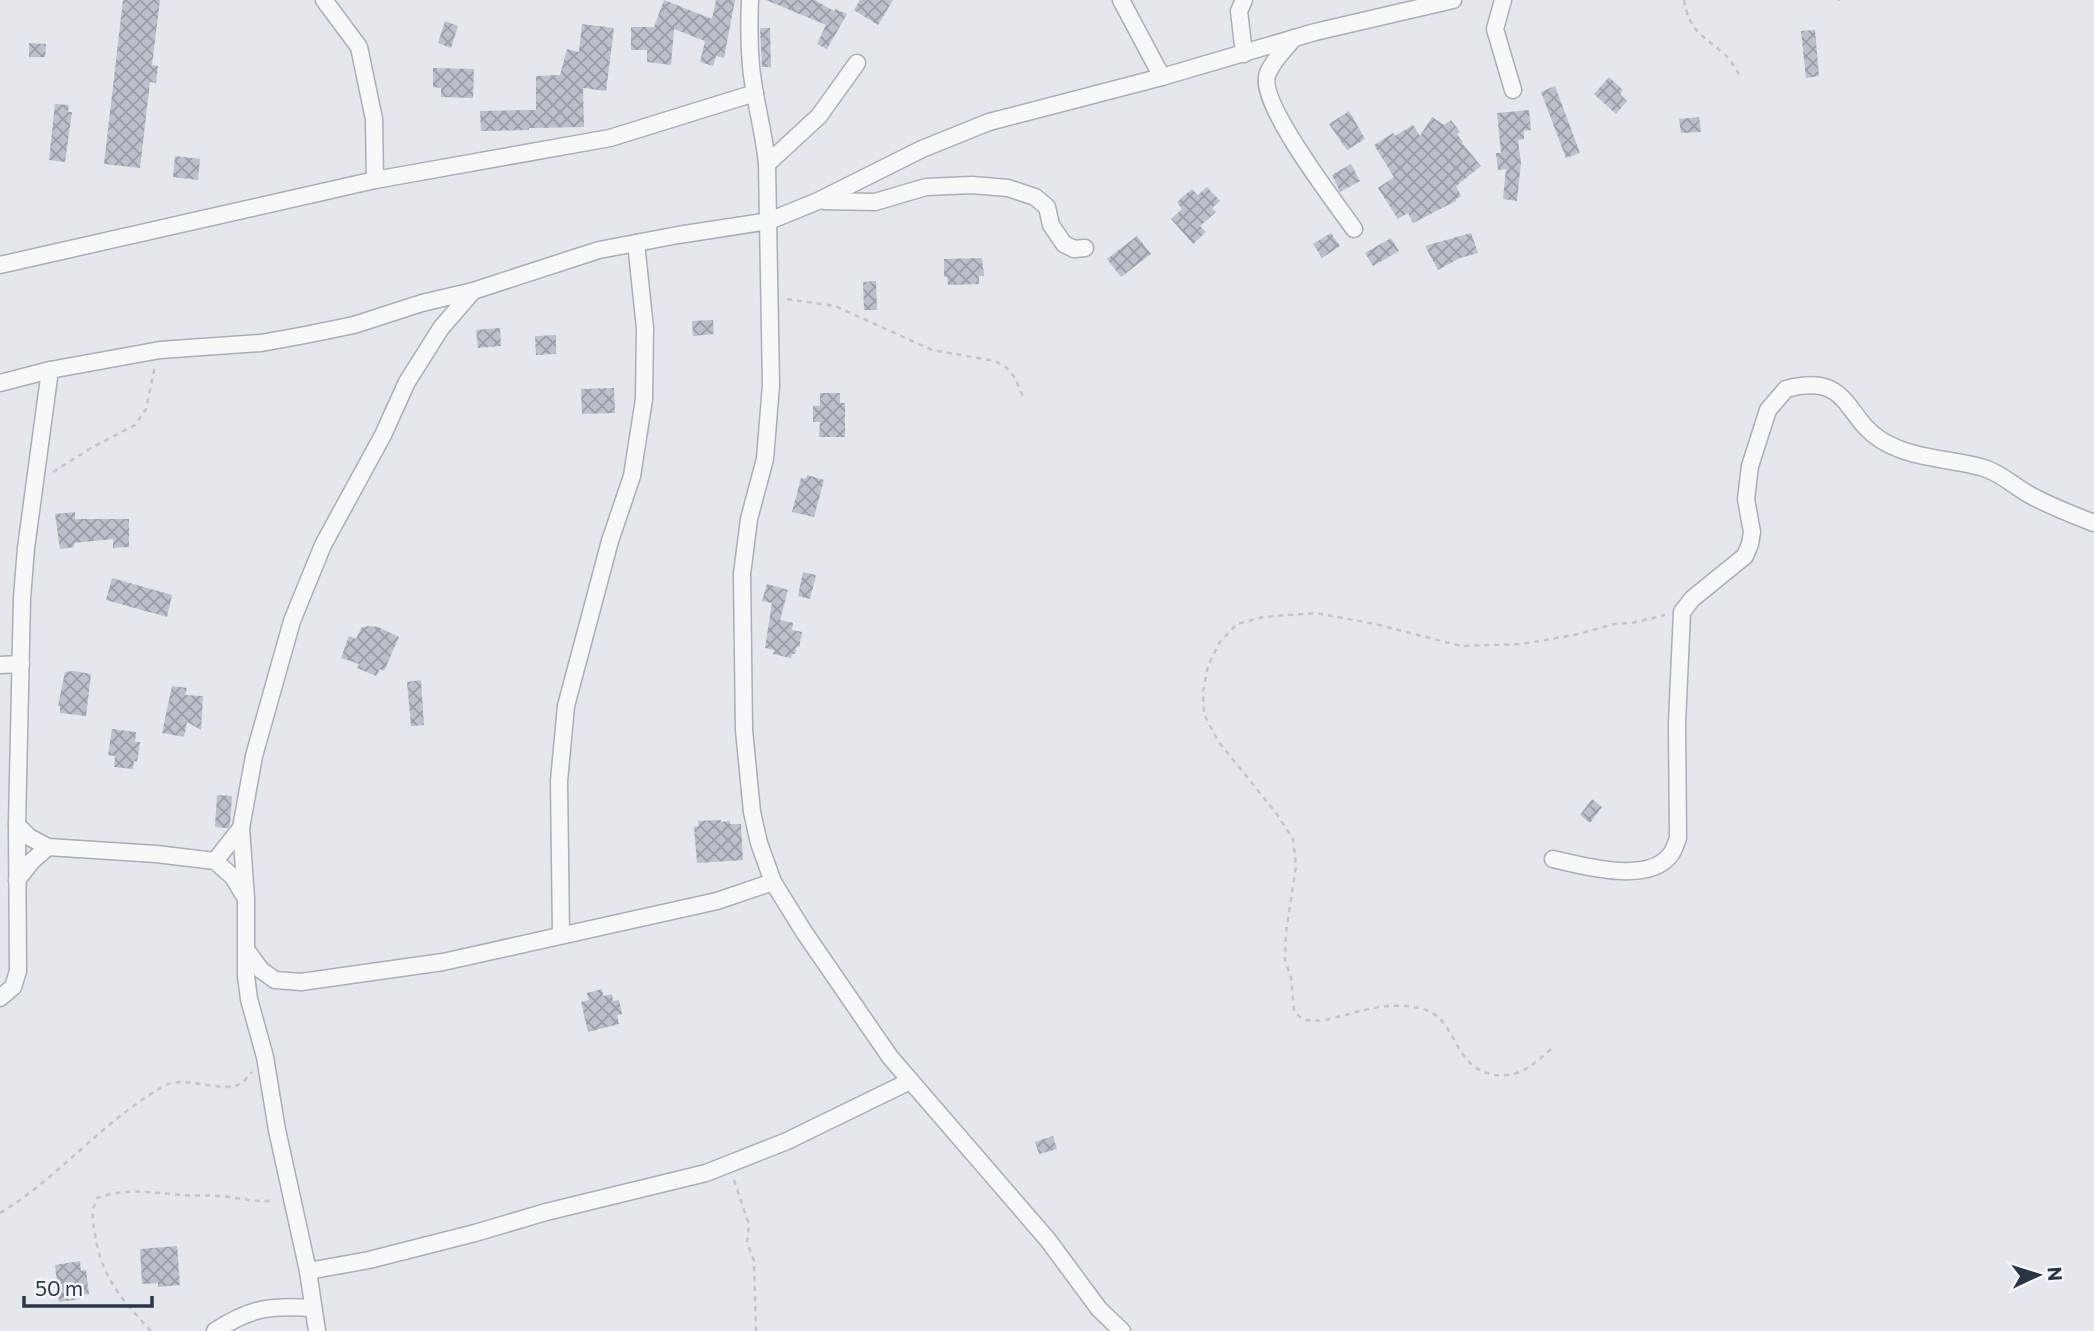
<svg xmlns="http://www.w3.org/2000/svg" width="2094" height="1331" font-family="Commissioner,sans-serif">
<defs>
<pattern id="building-cross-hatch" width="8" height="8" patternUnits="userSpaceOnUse" patternTransform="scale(1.75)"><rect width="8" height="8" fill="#bbc0ca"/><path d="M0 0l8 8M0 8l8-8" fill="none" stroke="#989da6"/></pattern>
</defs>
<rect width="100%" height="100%" fill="#e4e7ec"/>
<g fill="url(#building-cross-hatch)">
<polygon points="123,0 160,0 152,65 158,66 156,83 150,82 140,168 104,164"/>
<polygon points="664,0 712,19 716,0 735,0 724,58 716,56 713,66 700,62 705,41 674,29 671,65 647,62 647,50 631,50 631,27 654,27"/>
<polygon points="766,0 815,0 834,11 835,9 847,14 827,49 817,44 826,25"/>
<polygon points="860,0 893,0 878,25 854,10"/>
<polygon points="445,21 458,26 451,48 438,43"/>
<polygon points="582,24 614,28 606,91 583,88 584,127 529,128 529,130 481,131 480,111 536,110 536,76 560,75 567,49 579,52"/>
<polygon points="760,28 770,28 771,67 762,67"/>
<polygon points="1815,30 1819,76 1806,78 1801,31"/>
<polygon points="29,43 46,44 45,57 29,57"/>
<polygon points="433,68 474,69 473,98 441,97 441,88 433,87"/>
<polygon points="1609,77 1623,90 1620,94 1627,101 1616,114 1594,94"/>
<polygon points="1555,86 1580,153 1566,158 1541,92"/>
<polygon points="55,104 69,105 68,112 72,112 65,162 49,160"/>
<polygon points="1529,110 1531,130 1524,131 1524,139 1518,140 1521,163 1517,201 1503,199 1506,169 1498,170 1496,153 1501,153 1497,113"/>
<polygon points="1349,111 1365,139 1347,150 1329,124"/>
<polygon points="1432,117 1444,125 1451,120 1460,132 1457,134 1463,142 1462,143 1481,166 1456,186 1461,196 1456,199 1456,201 1413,223 1408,213 1398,219 1378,188 1394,177 1374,145 1393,133 1395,136 1413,125 1420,136"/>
<polygon points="1699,117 1701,132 1681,133 1679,119"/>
<polygon points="175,156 200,159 198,180 173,177"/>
<polygon points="1351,164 1360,181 1340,192 1332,175"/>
<polygon points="1207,187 1220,201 1212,208 1216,212 1200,226 1206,232 1193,244 1171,219 1182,209 1177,202 1192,189 1198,195"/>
<polygon points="1331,233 1340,246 1322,258 1313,244"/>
<polygon points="1471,233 1478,253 1460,258 1438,270 1425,246"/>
<polygon points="1137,236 1151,254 1121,277 1107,259"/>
<polygon points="1391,238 1399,251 1373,266 1365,253"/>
<polygon points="982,258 984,276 979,276 979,284 948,285 947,277 944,277 944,259"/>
<polygon points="876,281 877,310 864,310 863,282"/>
<polygon points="713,320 714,334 693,336 692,321"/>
<polygon points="500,328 501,346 478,348 476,330"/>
<polygon points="556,335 556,354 536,355 535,336"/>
<polygon points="614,388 615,413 582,414 581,389"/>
<polygon points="820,393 840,393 840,403 845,403 845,437 819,437 820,422 813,422 813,406 820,406"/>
<polygon points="807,475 824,480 814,517 792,512 801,478 806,479"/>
<polygon points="75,512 75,519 129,519 129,547 113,548 113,539 74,543 74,547 60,549 55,514"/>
<polygon points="803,572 816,575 810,599 798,596"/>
<polygon points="112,578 172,595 167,617 106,600"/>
<polygon points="767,584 788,590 780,620 793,623 792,630 802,632 799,647 797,646 795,654 792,654 791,658 773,654 774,650 765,648 772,603 762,601"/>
<polygon points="368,626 378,627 399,637 384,671 380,669 376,676 357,668 359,664 341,658 349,636 356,639 361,628"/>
<polygon points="74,671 91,674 86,716 60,713 60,706 58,706 65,672"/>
<polygon points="421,680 424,725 411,726 407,682"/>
<polygon points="172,686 187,688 185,695 203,696 201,730 187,722 184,737 162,733"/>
<polygon points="112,729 136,732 135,742 140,742 137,762 134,761 133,769 114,767 115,756 108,755"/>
<polygon points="217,795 232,796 230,825 228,828 215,827"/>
<polygon points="1592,799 1602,807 1590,823 1580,815"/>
<polygon points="721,820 721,822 730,821 730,824 741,824 743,860 697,863 694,827 699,826 698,821"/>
<polygon points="602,989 603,996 612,994 613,1001 619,1000 622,1014 617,1015 619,1024 588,1032 581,1002 589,1000 587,993"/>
<polygon points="1053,1136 1057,1149 1039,1154 1035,1142"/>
<polygon points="177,1246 180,1285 158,1287 158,1283 142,1284 140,1249"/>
<polygon points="80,1261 81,1271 86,1270 89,1294 79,1295 80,1299 59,1302 55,1265"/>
</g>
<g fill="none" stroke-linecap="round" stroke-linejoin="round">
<defs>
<g id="minor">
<polyline points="324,0 359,47 374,119 375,180"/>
<path d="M 750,0 C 749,22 749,44 751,66 C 754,99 764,131 767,164 L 771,385 L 765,459 L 749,519 L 742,574 L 744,730 L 752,812 L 759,843 L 773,882 L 804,932 L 890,1057 L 1048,1240 L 1099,1309 L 1122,1331"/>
<polyline points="1121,0 1162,77"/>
<polyline points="1503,0 1495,29 1513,90"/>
<path d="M 1294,38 C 1286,48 1273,60 1268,73 C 1255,100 1336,203 1354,229"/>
<polyline points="1244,54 1239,11 1244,0"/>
<polyline points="767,164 819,116 857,63"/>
<polyline points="824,201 875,202 926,187 972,185 1008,188 1035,197 1047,207 1051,225 1064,244 1074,249 1085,248"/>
<polyline points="0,265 375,180 610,138 755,93"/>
<polyline points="0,383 50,370 160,350 261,343 305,335 354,325 422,303 473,291 599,250 678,235 769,221 818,201 922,149 989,122 1162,77 1315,32 1453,0"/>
<polyline points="0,665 21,664"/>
<polyline points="17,825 29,837 48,847 156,854 215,861 233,877 243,894"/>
<path d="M 1553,859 C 1583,866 1649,885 1671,854 C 1674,850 1676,843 1678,838 L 1677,723 L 1682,612 L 1692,599 L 1745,556 L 1750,544 L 1752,532 L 1746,499 L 1750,466 L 1768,410 L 1786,389 C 1850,372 1844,417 1881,440 C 1913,460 1950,458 1984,468 C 2001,473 2015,487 2030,495 C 2050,506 2073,515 2094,523"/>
<polyline points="215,861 241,828"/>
<polyline points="17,880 32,861 48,847"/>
<polyline points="561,935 559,781 566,706 610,541 632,476 644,399 645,328 636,243"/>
<polyline points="247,951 261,970 275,980 301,982 443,962 717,901 773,882"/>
<polyline points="0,998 13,987 18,971 17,825 22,598 26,548 50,370"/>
<polyline points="308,1271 369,1260 475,1233 546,1212 706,1173 787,1141 910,1081"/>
<path d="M 215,1331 C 250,1308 271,1305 312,1308"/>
<polyline points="317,1331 308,1271 277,1130 265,1057 249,999 246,976 246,898 241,828 254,756 292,621 323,545 383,435 407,382 441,328 473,291"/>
</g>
</defs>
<use href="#minor" stroke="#a9aeb7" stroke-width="19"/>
<g stroke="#c2c5cb" stroke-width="2.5" stroke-dasharray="5 5" stroke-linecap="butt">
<path d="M 1684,0 C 1690,32 1700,33 1723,53 C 1730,58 1735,68 1740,76"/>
<polyline points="1839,1 1839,0"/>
<polyline points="787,299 835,306 932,350 995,361 1007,368 1015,378 1024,399"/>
<polyline points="53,472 91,448 135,425 146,409 155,366"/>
<path d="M 1551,1049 C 1534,1064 1520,1078 1495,1075 C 1452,1069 1458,1018 1423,1009 C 1399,1002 1373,1007 1349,1014 C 1336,1017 1321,1023 1307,1020 C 1301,1019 1298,1015 1294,1011 L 1291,978 L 1285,960 L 1286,932 L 1296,866 L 1293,839 L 1276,813 L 1218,741 L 1204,714 L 1203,691 L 1208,666 L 1219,643 L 1237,624 L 1263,617 L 1316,613 L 1375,624 L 1461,646 L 1522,644 L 1579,634 L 1614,624 L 1632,623 L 1665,615"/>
<polyline points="734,1180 749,1225 747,1242 754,1261 756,1331"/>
<path d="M 0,1213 C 60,1177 104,1119 166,1085 C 186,1075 221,1094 240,1084 C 244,1082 249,1075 252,1072"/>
<path d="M 151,1331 C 122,1300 101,1277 95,1234 C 92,1220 91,1211 97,1198 C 126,1187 153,1193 183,1195 C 195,1196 208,1195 221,1196 C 239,1198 256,1203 275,1200"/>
</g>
<use href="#minor" stroke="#f7f8fa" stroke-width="16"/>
</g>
<g transform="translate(2038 1275) rotate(86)" stroke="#f4f6f9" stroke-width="5" paint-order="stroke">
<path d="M0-5L12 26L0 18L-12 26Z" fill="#2b3445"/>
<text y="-10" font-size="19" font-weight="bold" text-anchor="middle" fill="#2b3445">N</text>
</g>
<path d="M24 1296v10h128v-10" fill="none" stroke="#2b3445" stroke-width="3.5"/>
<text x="35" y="1296" font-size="21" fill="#2b3445" stroke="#f4f6f9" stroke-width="5" paint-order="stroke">50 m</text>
</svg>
